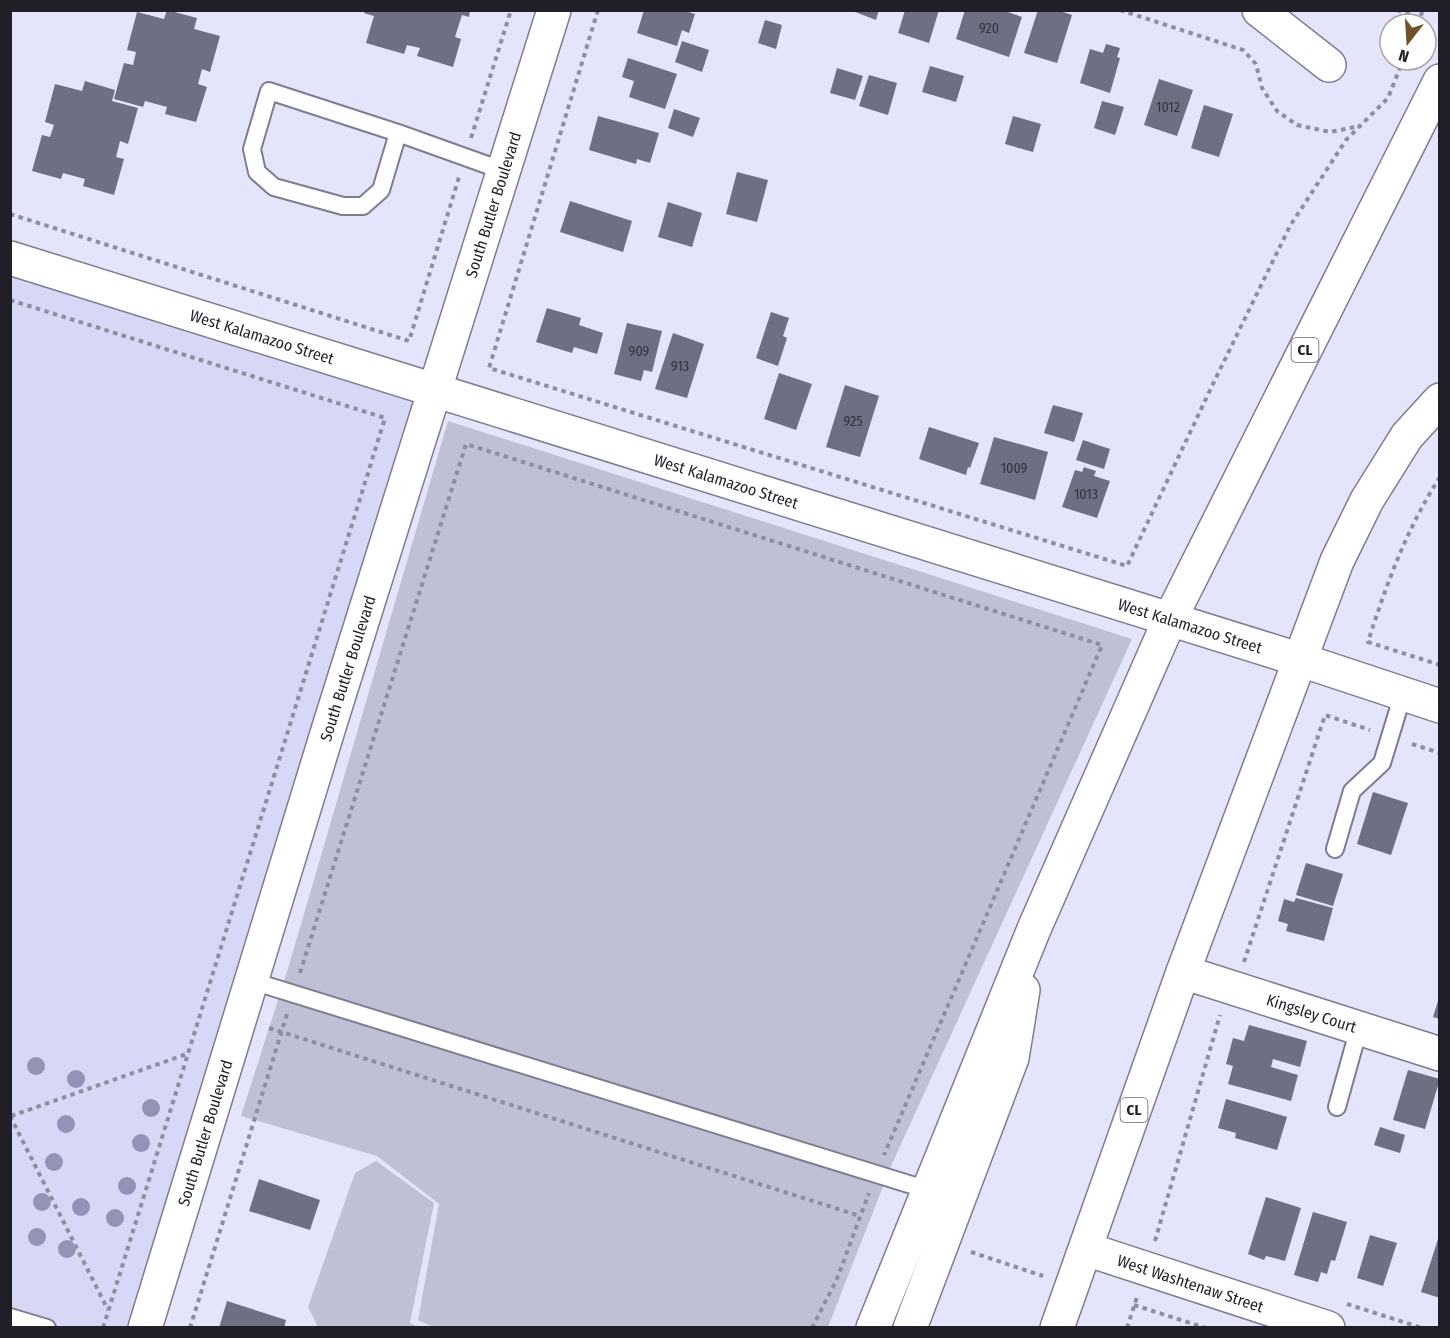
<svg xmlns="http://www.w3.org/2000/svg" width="1450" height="1338" font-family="'Fira Sans Condensed',sans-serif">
<rect width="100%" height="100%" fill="#e4e5fb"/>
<polygon fill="#d6d8f5" points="11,254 435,391 145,1327 11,1328"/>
<g fill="#bfc0d3">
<polygon points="448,421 1132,639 891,1166 828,1327 433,1327 418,1320 439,1204 377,1156 241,1116 287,972"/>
<polygon points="376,1161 434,1203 410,1323 418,1327 318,1327 308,1307 355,1173"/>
</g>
<g fill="#6e6f82">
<polygon points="167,10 197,18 194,29 220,36 210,72 202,69 198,84 207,87 196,122 165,114 167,107 145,101 143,107 114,99 124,63 133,65 136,52 127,50 137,12 164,19"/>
<polygon points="365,10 470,10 469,17 462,15 455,37 461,39 453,67 417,56 420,48 407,45 404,54 366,43 374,16 364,13"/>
<polygon points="644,10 682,10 695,14 689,33 682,30 677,46 637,33"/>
<polygon points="850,10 879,10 876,20"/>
<polygon points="905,10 939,10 929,43 898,33"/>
<polygon points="965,10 1002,10 1022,17 1009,57 956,39"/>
<polygon points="1038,10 1057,10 1072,15 1057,63 1024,53"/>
<polygon points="765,20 782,25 776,49 758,43"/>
<polygon points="682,41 709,50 702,72 675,62"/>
<polygon points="1106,44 1120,48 1117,57 1120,58 1110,93 1080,83 1090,49 1103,53"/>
<polygon points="628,58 677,74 665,109 629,97 634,81 622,77"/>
<polygon points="930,66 964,76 956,102 922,92"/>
<polygon points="837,68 863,76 855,100 830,93"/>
<polygon points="869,75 897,83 888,115 859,106"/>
<polygon points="1159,79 1193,90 1177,136 1144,125"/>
<polygon points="85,81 115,90 112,101 138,108 128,144 120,141 116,157 124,159 114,195 83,186 85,179 63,173 61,179 32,171 42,135 50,137 54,125 45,122 55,84 82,91"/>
<polygon points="1102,101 1124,107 1115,135 1094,128"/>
<polygon points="1204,105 1233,114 1219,157 1191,148"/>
<polygon points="674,109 700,118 693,137 668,128"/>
<polygon points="598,116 659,133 650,163 637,159 636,164 589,150"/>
<polygon points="1013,116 1041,124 1033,152 1005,144"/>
<polygon points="737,172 768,180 757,222 726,214"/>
<polygon points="570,201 632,221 623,252 560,232"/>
<polygon points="668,202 702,213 692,247 658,237"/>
<polygon points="547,308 581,318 579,325 603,333 597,354 574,347 572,353 536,342"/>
<polygon points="771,312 789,318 783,336 787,338 778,366 756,358"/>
<polygon points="627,323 662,331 652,372 644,370 641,381 614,374"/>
<polygon points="673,333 704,344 687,398 655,389"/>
<polygon points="779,373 812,384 796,430 764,419"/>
<polygon points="845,385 879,396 860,457 826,447"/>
<polygon points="1053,405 1083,413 1074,442 1044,433"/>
<polygon points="929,427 979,443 970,468 968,467 966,475 919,459"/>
<polygon points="994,437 1048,452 1035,500 980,484"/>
<polygon points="1083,440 1110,449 1104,469 1076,460"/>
<polygon points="1084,467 1096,471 1094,476 1110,481 1097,518 1062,507 1075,470 1082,472"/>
<polygon points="1373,792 1408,803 1391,855 1357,844"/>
<polygon points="1306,863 1343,874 1333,906 1296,895"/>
<polygon points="1296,898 1333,908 1324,941 1286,931 1288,924 1278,921 1284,899 1294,902"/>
<polygon points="1439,998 1440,998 1440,1019 1433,1017"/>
<polygon points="1249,1025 1307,1041 1300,1067 1273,1059 1271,1067 1298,1075 1291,1101 1228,1084 1233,1066 1226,1064 1233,1038 1244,1041"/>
<polygon points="1408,1070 1440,1079 1425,1129 1393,1120"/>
<polygon points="1226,1099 1287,1117 1277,1150 1235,1138 1236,1133 1218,1128"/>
<polygon points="1380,1127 1405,1135 1400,1153 1374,1145"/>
<polygon points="259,1179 320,1200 310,1230 249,1211"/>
<polygon points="1266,1197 1301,1208 1285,1261 1266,1256 1264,1260 1248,1254"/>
<polygon points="1313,1212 1347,1222 1335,1261 1331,1260 1327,1274 1321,1272 1318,1282 1294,1275"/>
<polygon points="1370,1235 1397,1243 1383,1286 1357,1278"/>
<polygon points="1439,1236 1440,1236 1440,1298 1421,1292"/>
<polygon points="227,1301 286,1320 284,1328 219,1328"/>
</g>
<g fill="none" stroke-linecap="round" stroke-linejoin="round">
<defs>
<g id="lane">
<polyline points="398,133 269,91 252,149 257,172 274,187 343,206 363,206 381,190 398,133 504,171"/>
<polyline points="1335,849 1352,791 1382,763 1403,694"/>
<polyline points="252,981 928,1190"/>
<polyline points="1337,1107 1359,1028"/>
<polyline points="10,1317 47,1328"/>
</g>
<g id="street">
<polyline points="1259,10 1329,65"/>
<polyline points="1301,660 1440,706"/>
<path id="s1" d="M 1183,972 L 1440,1054"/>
<path id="s2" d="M 1086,1249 L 1328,1328"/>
<path id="s3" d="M 145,1328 L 329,727 L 554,10"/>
</g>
<g id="secondary">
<path id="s4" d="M 10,258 L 1301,660"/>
</g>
<g id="primary">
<polyline points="873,1328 1034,929 1170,619 1440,81"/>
<polyline points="910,1328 1012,1058 1023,990"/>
<polyline points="1057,1328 1183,972 1337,561 1367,500 1407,436 1440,400"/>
</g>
</defs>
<use href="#lane" stroke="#7c7d91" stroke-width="20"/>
<use href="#street" stroke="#7c7d91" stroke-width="36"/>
<use href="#secondary" stroke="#7c7d91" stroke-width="36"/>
<use href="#primary" stroke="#7c7d91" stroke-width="36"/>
<g stroke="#8d8e9e" stroke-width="4" stroke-dasharray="4.5 4.5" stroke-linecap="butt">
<polyline points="598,10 489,368 1127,566 1212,386 1290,226 1346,140 1388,98 1403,60"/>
<polyline points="1120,10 1243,50 1256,64 1262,88 1277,111 1297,125 1330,132 1360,126"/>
<polyline points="1397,10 1420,18"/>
<polyline points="1417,24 1423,10"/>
<polyline points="471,138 511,10"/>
<polyline points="10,214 409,341 459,177"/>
<polyline points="10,300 385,418 103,1328"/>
<path d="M 1440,477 C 1407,528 1386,585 1368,642 L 1440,665"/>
<polyline points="1412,744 1440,753"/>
<polyline points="1244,962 1325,715 1370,730"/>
<polyline points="300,973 466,444 1102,645 884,1155"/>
<polyline points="269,1028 860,1216"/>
<polyline points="10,1116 108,1310"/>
<polyline points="11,1116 187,1054"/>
<polyline points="1155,1241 1220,1015"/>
<polyline points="971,1252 1043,1276"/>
<polyline points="1347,1304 1422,1328"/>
<polyline points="1134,1305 1206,1328"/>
<polyline points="190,1328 287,1014"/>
<polyline points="812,1328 837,1279 869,1193"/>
<polyline points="1127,1328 1137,1297"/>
</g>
<use href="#lane" stroke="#fff" stroke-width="16"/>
<use href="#street" stroke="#fff" stroke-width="33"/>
<use href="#secondary" stroke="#fff" stroke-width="33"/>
<use href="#primary" stroke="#fff" stroke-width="33"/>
</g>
<g fill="#9393b6">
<circle cx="36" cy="1066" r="9"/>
<circle cx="76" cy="1079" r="9"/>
<circle cx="151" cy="1108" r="9"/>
<circle cx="66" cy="1124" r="9"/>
<circle cx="141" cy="1143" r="9"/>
<circle cx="54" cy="1162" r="9"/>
<circle cx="127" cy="1186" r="9"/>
<circle cx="42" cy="1202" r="9"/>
<circle cx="81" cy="1207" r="9"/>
<circle cx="115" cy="1218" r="9"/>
<circle cx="37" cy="1237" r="9"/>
<circle cx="67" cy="1249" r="9"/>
</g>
<g text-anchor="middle" stroke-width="6" stroke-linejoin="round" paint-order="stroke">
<g font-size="14" fill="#33333e">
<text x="989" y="33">920</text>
<text x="1168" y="112">1012</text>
<text x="639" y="356">909</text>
<text x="680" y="371">913</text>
<text x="853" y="426">925</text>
<text x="1014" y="473">1009</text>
<text x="1086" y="499">1013</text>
</g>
<g fill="#fff" stroke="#626268" stroke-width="1.5">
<rect x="1291.5" y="338" width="27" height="24" rx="4.5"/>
<rect x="1120.5" y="1098" width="27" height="24" rx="4.5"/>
</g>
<g font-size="15" font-weight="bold" fill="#1f1f27">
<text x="1305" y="355">CL</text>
<text x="1134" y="1115">CL</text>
</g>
<g font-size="16" fill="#1f1f27" stroke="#fff">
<text dy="6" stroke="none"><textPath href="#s3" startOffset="1176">South Butler Boulevard</textPath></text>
<text dy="6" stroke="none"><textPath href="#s4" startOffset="264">West Kalamazoo Street</textPath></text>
<text dy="6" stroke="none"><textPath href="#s4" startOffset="750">West Kalamazoo Street</textPath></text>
<text dy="6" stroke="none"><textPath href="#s4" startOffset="1236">West Kalamazoo Street</textPath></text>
<text dy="6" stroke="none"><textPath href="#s3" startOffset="690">South Butler Boulevard</textPath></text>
<text dy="6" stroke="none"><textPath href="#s1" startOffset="135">Kingsley Court</textPath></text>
<text dy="6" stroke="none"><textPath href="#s3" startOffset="204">South Butler Boulevard</textPath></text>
<text dy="6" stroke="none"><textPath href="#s2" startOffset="110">West Washtenaw Street</textPath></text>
</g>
</g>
<rect width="1450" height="1338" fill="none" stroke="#1f1f27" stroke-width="24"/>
<g transform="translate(1408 42) rotate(197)"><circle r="28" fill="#ffffff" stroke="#a5a5a9" stroke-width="1.5"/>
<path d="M0-4.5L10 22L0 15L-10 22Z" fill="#725329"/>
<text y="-9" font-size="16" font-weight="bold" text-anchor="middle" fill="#1f1f27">N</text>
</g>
</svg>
